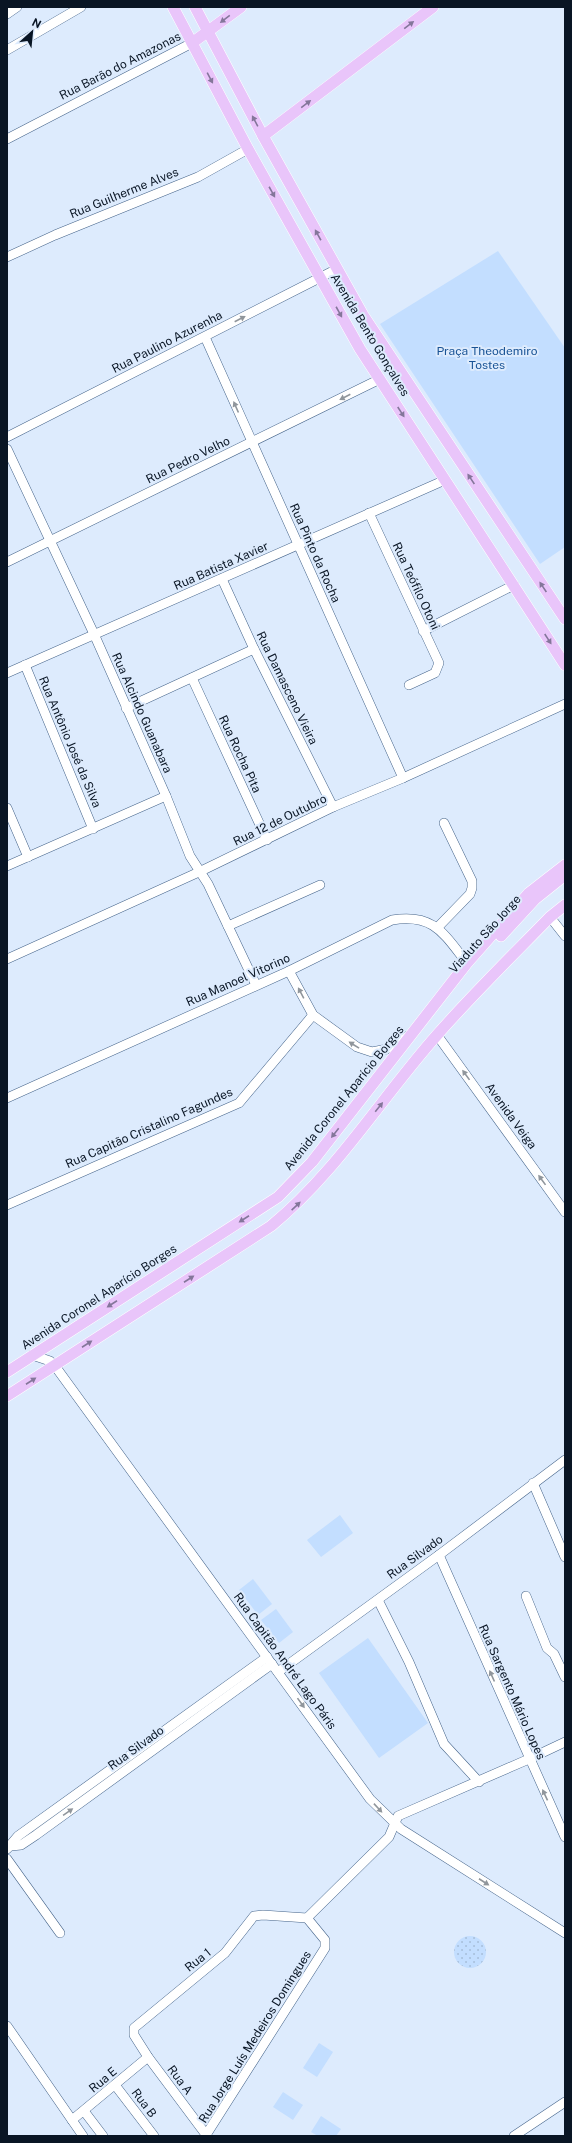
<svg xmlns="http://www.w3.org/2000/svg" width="572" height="2143" font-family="'Public Sans',sans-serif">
<defs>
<pattern id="grass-dots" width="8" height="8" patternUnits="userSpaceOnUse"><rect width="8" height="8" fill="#c3deff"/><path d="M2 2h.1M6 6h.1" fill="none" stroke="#a6beda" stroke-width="1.8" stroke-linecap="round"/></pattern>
</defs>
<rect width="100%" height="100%" fill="#ddebfd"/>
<circle fill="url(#grass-dots)" cx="470" cy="1952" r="16"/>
<g fill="#c3deff">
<polygon points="498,251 565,348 565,547 540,564 380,324"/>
<polygon points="340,1515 353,1533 321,1557 307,1540"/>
<polygon points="253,1579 272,1604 258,1615 239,1590"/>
<polygon points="276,1609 293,1632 279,1643 261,1620"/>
<polygon points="368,1638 428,1723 379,1758 319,1673"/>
<polygon points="319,2043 333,2052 317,2077 303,2068"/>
<polygon points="283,2092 303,2105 293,2120 273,2107"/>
<polygon points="321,2116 341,2129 336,2136 318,2136 311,2132"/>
</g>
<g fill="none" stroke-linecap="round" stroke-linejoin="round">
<defs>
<g id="minor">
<polyline points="7,14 17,7"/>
<polyline points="7,50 81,7"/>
<polyline points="7,139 192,43"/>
<polyline points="7,257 55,235 198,177 248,149"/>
<polyline points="205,337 403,778"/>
<polyline points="7,437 337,269"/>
<polyline points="7,449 94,634 166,796 190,856 208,884 256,985"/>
<polyline points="369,513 439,663 435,673 409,685"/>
<polyline points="7,562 380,379"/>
<polyline points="222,579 254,649 333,807"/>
<polyline points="423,631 514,585"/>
<polyline points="25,665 93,829"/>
<polyline points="7,673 445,480"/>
<polyline points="192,678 267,840"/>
<polyline points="126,708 254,649"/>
<polyline points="7,808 28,857"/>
<polyline points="7,866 166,796"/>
<polyline points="550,917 565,936"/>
<polyline points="228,926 320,885"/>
<polyline points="438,927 470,894 472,888 472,881 444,823"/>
<polyline points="7,959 199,872 333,807 403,778 565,704"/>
<polyline points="289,971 313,1015 357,1047 372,1052 387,1049 408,1036"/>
<polyline points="437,1035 565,1212"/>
<path d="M 7,1098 L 289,971 L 392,920 C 434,913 444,934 467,963"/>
<polyline points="7,1205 239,1103 313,1015"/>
<polyline points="32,1355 50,1361 55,1366 370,1799 401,1829 565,1933"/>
<polyline points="533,1483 565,1557"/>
<polyline points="439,1555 565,1837"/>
<polyline points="526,1596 547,1648 554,1654 565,1677"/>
<polyline points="378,1600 409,1662 444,1744 479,1782"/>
<polyline points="278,1672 439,1555 565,1460"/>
<polyline points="11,1846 21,1845 36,1835 272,1664"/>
<polyline points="7,1849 18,1836 267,1657"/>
<polyline points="7,1859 60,1933"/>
<polyline points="7,2026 83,2136"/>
<polyline points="115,2085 154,2136"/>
<polyline points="84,2111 103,2136"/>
<polyline points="72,2120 148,2057"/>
<polyline points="206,2135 325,1948 325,1940 307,1918 389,1837 398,1816 529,1759 565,1742"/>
<polyline points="207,2136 148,2057 134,2035 134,2028 225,1953 254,1916 263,1915 307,1918"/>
<polyline points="514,2136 565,2102"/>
</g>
<g id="major">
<polyline points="173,7 248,149 360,349 565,665"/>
<polyline points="195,7 263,136 363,315 565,619"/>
<polyline points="192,43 241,7"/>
<polyline points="263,136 433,7"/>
<polyline points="501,936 535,899 565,875"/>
<polyline points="7,1372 278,1197 312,1162 467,963 529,893 565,865"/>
<path d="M 7,1396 L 271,1226 C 337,1172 381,1098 437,1035 C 473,994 512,956 550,917 L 565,905"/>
</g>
</defs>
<use href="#minor" stroke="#45648a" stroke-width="10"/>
<use href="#major" stroke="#fff" stroke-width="12"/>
<use href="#minor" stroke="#fff" stroke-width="9"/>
<use href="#major" stroke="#e9c5fa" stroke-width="11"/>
</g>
<defs><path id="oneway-solid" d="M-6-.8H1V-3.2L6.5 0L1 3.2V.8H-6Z"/></defs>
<g fill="#84769a">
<use href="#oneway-solid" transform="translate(225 19) rotate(143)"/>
<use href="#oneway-solid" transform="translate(409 25) rotate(-37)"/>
<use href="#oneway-solid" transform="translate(210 78) rotate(62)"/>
<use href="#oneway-solid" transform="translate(306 104) rotate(-37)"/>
<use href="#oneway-solid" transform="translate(255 121) rotate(-118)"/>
<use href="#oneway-solid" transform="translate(272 192) rotate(61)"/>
<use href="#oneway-solid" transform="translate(318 235) rotate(-119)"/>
<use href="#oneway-solid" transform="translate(339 312) rotate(61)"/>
<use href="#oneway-solid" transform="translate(401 412) rotate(57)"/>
<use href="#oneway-solid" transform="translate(471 479) rotate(-124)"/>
<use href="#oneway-solid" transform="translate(543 587) rotate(-124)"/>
<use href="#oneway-solid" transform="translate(548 639) rotate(57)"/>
<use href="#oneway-solid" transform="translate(379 1107) rotate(-51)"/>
<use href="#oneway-solid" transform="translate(335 1133) rotate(128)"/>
<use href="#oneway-solid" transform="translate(296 1206) rotate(-43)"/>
<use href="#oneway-solid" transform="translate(244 1219) rotate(147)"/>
<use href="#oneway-solid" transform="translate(189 1279) rotate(-33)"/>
<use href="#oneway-solid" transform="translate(112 1304) rotate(147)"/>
<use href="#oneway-solid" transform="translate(87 1344) rotate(-33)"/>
<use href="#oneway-solid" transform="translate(31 1381) rotate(-33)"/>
</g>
<g fill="#90969c">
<use href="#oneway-solid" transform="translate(240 319) rotate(-27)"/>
<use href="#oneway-solid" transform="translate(345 397) rotate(153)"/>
<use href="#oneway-solid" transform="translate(236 407) rotate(-114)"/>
<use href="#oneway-solid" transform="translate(301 993) rotate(-118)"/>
<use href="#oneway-solid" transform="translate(354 1045) rotate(-148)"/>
<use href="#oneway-solid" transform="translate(466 1075) rotate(-126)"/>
<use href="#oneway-solid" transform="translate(542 1180) rotate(-126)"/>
<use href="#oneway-solid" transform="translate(492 1676) rotate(-114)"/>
<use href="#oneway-solid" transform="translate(301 1703) rotate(54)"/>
<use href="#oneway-solid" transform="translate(545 1795) rotate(-115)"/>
<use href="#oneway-solid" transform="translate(378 1808) rotate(47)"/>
<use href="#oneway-solid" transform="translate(68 1812) rotate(-35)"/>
<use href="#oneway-solid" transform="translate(484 1882) rotate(33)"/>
</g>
<g text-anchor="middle" stroke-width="4" stroke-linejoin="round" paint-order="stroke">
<g font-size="12" fill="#091524" stroke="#ddebfd">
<text transform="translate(120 66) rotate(-27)" y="4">Rua Barão do Amazonas</text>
<text transform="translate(124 193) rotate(-22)" y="4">Rua Guilherme Alves</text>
<text transform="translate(370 335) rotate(59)" y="4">Avenida Bento Gonçalves</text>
<text transform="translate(167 342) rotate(-27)" y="4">Rua Paulino Azurenha</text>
<text transform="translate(188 460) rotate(-26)" y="4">Rua Pedro Velho</text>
<text transform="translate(315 553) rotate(66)" y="4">Rua Pinto da Rocha</text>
<text transform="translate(221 566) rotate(-24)" y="4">Rua Batista Xavier</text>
<text transform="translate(416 586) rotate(65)" y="4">Rua Teófilo Otoni</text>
<text transform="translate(287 688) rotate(64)" y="4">Rua Damasceno Vieira</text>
<text transform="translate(142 713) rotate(66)" y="4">Rua Alcindo Guanabara</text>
<text transform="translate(70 742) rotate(67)" y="4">Rua Antônio José da Silva</text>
<text transform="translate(240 754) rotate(65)" y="4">Rua Rocha Pita</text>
<text transform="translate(280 820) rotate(-26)" y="4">Rua 12 de Outubro</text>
<text transform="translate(485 934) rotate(-48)" y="4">Viaduto São Jorge</text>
<text transform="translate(238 980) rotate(-24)" y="4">Rua Manoel Vitorino</text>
<text transform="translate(344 1098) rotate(-51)" y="4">Avenida Coronel Aparício Borges</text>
<text transform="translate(511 1116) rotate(54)" y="4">Avenida Veiga</text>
<text transform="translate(149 1128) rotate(-24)" y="4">Rua Capitão Cristalino Fagundes</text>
<text transform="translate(99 1297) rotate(-33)" y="4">Avenida Coronel Aparício Borges</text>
<text transform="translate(415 1557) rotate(-36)" y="4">Rua Silvado</text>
<text transform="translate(285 1661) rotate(54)" y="4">Rua Capitão André Lago Páris</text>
<text transform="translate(512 1692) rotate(66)" y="4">Rua Sargento Mário Lopes</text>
<text transform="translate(136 1748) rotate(-36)" y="4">Rua Silvado</text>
<text transform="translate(198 1960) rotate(-39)" y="4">Rua 1</text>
<text transform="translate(255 2037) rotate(-58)" y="4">Rua Jorge Luís Medeiros Domingues</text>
<text transform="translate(103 2080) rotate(-40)" y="4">Rua E</text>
<text transform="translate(180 2080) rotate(53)" y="4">Rua A</text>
<text transform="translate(144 2103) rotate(53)" y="4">Rua B</text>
</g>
<g font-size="12" fill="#195395" stroke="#ddebfd">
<text x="487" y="355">Praça Theodemiro<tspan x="487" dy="14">Tostes</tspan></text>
</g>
</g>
<rect width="572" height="2143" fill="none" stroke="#091524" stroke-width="16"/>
<g transform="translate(32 32) rotate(27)" stroke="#ddebfd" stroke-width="3" paint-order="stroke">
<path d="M0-3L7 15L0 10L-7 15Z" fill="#091524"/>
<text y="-6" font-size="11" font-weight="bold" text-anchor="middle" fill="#091524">N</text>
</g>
</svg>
